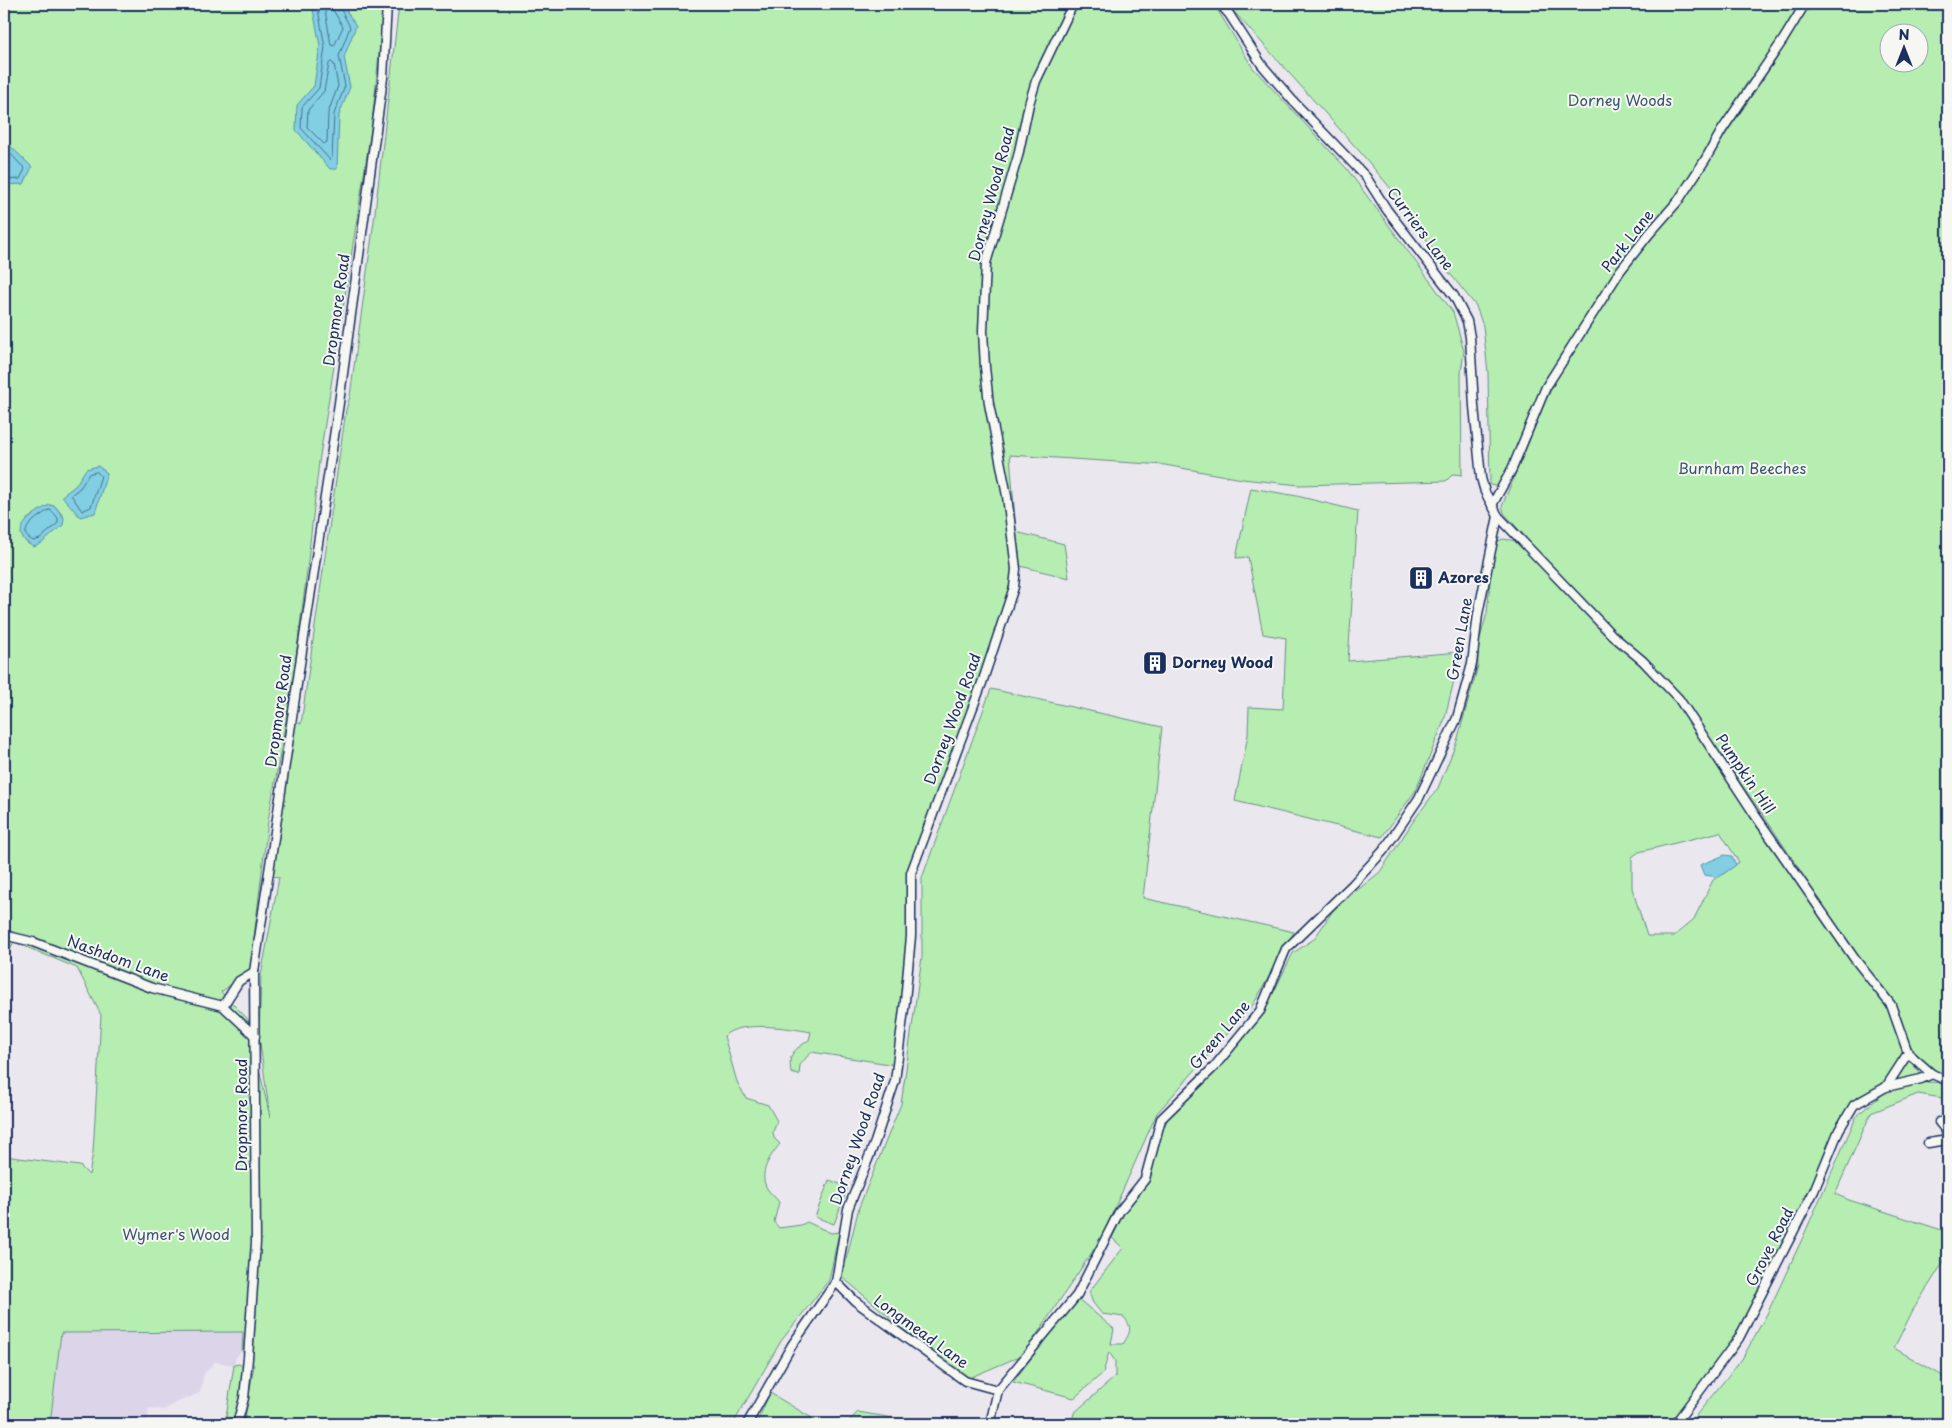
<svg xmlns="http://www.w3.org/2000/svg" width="1952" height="1428" font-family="'Playpen Sans',sans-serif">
<rect width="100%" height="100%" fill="#eae7ee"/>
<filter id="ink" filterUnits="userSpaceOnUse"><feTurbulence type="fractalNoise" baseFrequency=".02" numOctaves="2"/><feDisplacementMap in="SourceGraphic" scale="10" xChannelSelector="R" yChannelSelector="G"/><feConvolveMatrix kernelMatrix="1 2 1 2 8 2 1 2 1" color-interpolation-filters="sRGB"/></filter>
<g filter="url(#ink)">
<polygon fill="#dcd5e9" points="137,1332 243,1332 242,1351 236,1357 234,1365 215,1362 204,1374 200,1393 180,1401 164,1410 149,1408 147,1424 50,1424 61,1333"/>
<g fill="#b6edb0" stroke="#688e87" fill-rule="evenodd">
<path d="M 4,4 L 384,4 L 372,123 L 319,462 L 306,579 L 292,688 L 268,821 L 250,971 L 221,992 L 248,1019 L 270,1117 L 259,1036 L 261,976 L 279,877 L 272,876 L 274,841 L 292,720 L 301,724 L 346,410 L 350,396 L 374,221 L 399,4 L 1214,4 L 1253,68 L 1347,169 L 1453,312 L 1464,351 L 1461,372 L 1462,475 L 1453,474 L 1446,481 L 1299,485 L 1242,479 L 1165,465 L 1010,455 L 1016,532 L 1064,544 L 1069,578 L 1016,565 L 1003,621 L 911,873 L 911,936 L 896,1065 L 811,1052 L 800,1065 L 799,1075 L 791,1073 C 788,1053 793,1051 809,1040 L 811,1032 C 790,1028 739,1020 724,1036 L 737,1082 L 746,1098 L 768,1105 L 777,1121 L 773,1132 L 774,1138 L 780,1144 C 770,1156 757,1174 768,1190 C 771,1194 776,1198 779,1202 L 774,1222 L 779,1228 L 801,1225 L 807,1222 L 831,1233 L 839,1232 L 829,1280 L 781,1341 L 733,1424 L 244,1424 L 254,1365 L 242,1351 L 243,1332 L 61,1333 L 50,1424 L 4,1424 L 4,1156 L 80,1166 L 89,1175 L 93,1152 L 101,1015 L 77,968 L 14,942 L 4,959 L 4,940 L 6,940 L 4,939 ZM 49,505 L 55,506 L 64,517 L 34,547 L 27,543 L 23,538 L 27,519 Z"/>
<polygon points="1227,4 1799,4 1781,39 1768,58 1746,84 1685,183 1625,261 1584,320 1553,370 1526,423 1502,484 1499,487 1490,485 1488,373 1483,326 1476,306 1448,271 1397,196 1361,153"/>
<path d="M 1808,4 L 1948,4 L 1948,1076 L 1932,1071 L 1917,1055 L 1908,1042 L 1895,1007 L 1842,934 L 1774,831 L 1677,692 L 1644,658 L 1591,611 L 1504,513 L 1502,506 L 1546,400 L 1564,364 L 1597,312 L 1637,254 L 1674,211 L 1777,58 ZM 1890,32 L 1920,32 L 1920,62 L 1890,62 Z"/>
<polygon points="1251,488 1297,496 1358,511 1348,661 1461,652 1444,721 1416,790 1382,837 1235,801 1248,735 1249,707 1283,709 1286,638 1263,634 1248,557 1236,558"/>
<path d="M 1503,539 L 1518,541 L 1680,706 L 1889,1011 L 1900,1036 L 1903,1058 L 1885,1083 L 1858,1101 L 1845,1112 L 1825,1169 L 1764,1287 L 1751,1326 L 1734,1354 L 1673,1424 L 1071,1424 L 1074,1413 L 1115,1377 L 1115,1361 L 1109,1352 L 1103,1373 L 1074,1398 L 1013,1382 L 1077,1298 L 1114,1329 L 1111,1344 L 1123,1344 C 1130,1333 1133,1328 1124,1317 L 1102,1314 L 1093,1303 L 1089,1292 L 1123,1248 L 1112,1238 L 1124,1213 L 1149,1180 L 1159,1140 L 1170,1113 L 1232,1052 L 1263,1014 L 1293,953 L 1314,939 L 1334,909 L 1380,872 L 1414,820 L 1438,788 L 1457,741 L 1478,666 L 1478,646 L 1487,613 L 1493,551 L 1498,541 ZM 1720,832 L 1739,862 L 1713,880 L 1694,919 L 1674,936 L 1647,936 L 1632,888 L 1632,857 L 1639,852 Z"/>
<polygon points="991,689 1162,727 1143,898 1294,932 1253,1005 1157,1113 1101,1239 1023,1355 969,1378 925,1347 842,1277 859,1207 901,1104 922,957 922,878"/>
<polygon points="1908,1059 1920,1073 1920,1077 1893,1082"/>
<polygon points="1928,1082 1948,1083 1948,1099 1918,1094 1871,1113 1835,1194 1849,1200 1948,1232 1948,1255 1913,1310 1894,1348 1948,1379 1948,1424 1689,1424 1742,1359 1767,1314 1803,1237 1857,1115 1887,1091"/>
<polygon points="829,1180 848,1187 834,1224 815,1217"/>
<polygon points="239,1364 244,1367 240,1401 234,1424 225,1424 234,1365"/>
<polygon points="770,1393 822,1424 756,1424"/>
<polygon points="858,1412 905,1420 912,1424 846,1424"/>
</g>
<g fill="#82cee2" stroke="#598ead">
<polygon points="312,4 342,4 356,26 344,57 350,87 339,115 337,169 330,169 296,130 297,105 314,86 320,46"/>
<polygon points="4,140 32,167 24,184 4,185"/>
<polygon points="98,466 107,473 95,513 80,517 62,496 75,486 86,469"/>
<path d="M 49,505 L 55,506 L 64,518 L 63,525 L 42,543 L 34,547 C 4,532 34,513 49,505 Z"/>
<polygon points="1725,855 1732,856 1736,865 1719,877 1704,875 1700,865"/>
</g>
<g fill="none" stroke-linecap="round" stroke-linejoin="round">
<g stroke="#446f93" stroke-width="1">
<polyline points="317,4 325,47 319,88 302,107 301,128 330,160 332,158 334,114 345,86 339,56 350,27 338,4"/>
<polyline points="324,4 331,45 334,46 343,27 333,10 332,4"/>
<polygon points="331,62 334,64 338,86 328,113 327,142 324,144 307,127 308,110 324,91 329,64"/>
<polyline points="4,147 25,169 20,179 4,180"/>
<polygon points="97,472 101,476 91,507 82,511 71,495 80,488 89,474"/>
<path d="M 49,510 L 52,511 L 58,518 L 58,523 L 40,539 L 34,541 C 12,533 40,515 49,510 Z"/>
</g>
<defs>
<g id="minor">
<polyline points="1220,4 1229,14 1262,65 1293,101 1366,177 1387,210 1454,296 1467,321 1470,337 1474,406 1481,478 1485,492 1498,516 1612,635 1643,661 1679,699 1755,815 1854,958 1891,1005 1908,1053 1932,1074 1948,1081"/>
<polyline points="1492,505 1512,469 1546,387 1620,271 1649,234 1678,201 1705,160 1722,130 1783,40 1805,4"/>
<polyline points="4,935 33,942 152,988 223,1006 239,981 254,972"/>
<polyline points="223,1006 255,1036"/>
<polyline points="1886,1087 1908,1053"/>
<polyline points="1939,1122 1948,1133"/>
<polyline points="1928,1143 1948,1140"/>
<polyline points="836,1282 855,1301 965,1381 998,1390"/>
<polyline points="237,1424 244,1398 248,1358 256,1242 254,972 339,403 383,78 387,4"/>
<polyline points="747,1424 792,1345 836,1282 848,1209 875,1142 895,1081 905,1001 911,936 911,873 982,683 1014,587 1016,569 1007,496 989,404 985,367 983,331 986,263 1018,156 1029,104 1036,81 1073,4"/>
<polyline points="990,1424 998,1390 1077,1295 1119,1212 1145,1179 1161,1119 1214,1067 1260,1011 1286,949 1353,884 1384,850 1419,798 1457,718 1472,664 1478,614 1498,516"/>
<polyline points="1675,1424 1739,1338 1814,1191 1839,1130 1854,1105 1886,1087 1921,1079 1932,1074"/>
</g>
</defs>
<use href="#minor" stroke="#1b2f5e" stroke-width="11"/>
<use href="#minor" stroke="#f6f6f2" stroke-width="8"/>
</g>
</g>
<defs>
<symbol id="building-square" viewBox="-11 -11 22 22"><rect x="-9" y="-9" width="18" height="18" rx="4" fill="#1b2f5e" stroke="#f6f6f2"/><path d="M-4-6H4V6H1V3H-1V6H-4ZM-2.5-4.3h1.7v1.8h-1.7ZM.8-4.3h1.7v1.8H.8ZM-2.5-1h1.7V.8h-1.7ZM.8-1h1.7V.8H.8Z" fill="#fff"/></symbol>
</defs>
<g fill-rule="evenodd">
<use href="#building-square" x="1407" y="564" width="28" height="28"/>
<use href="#building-square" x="1141" y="649" width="28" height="28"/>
</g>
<g text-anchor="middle" stroke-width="4" stroke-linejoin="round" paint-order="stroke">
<g font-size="15" fill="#3a556e" stroke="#f6f6f2">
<text x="1620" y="106">Dorney Woods</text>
<text x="1742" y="474">Burnham Beeches</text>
<text x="176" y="1240">Wymer's Wood</text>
</g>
<g font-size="15" fill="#1b2f5e" stroke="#f6f6f2">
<text transform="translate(992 194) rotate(-75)" y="5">Dorney Wood Road</text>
<text transform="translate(1420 229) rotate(53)" y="5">Curriers Lane</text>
<text transform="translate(1628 241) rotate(-52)" y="5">Park Lane</text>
<text transform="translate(337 310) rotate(-82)" y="5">Dropmore Road</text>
<text transform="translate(1460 639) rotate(-80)" y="5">Green Lane</text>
<text transform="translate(279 711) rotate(-82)" y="5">Dropmore Road</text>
<text transform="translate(953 719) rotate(-70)" y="5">Dorney Wood Road</text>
<text transform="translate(1745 774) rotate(56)" y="5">Pumpkin Hill</text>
<text transform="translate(118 959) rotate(20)" y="5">Nashdom Lane</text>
<text transform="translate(1220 1035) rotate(-50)" y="5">Green Lane</text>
<text transform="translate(242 1115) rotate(-90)" y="5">Dropmore Road</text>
<text transform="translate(858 1139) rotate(-71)" y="5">Dorney Wood Road</text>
<text transform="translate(1770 1247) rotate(-63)" y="5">Grove Road</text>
<text transform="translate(921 1332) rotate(36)" y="5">Longmead Lane</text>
</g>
<g font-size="15" font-weight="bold" fill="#1b2f5e" stroke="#f6f6f2" text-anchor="start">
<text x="1438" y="583">Azores</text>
<text x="1172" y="668">Dorney Wood</text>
</g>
</g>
<rect width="1952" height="1428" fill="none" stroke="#f6f6f2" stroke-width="20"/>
<rect x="10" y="10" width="1932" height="1408" fill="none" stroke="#1b2f5e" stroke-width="2" filter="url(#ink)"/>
<g transform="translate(1904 48)"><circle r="24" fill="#f6f6f2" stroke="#9ea6b7"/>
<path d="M0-4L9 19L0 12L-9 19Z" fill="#1b2f5e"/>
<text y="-8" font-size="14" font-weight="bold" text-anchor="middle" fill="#1b2f5e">N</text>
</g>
</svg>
